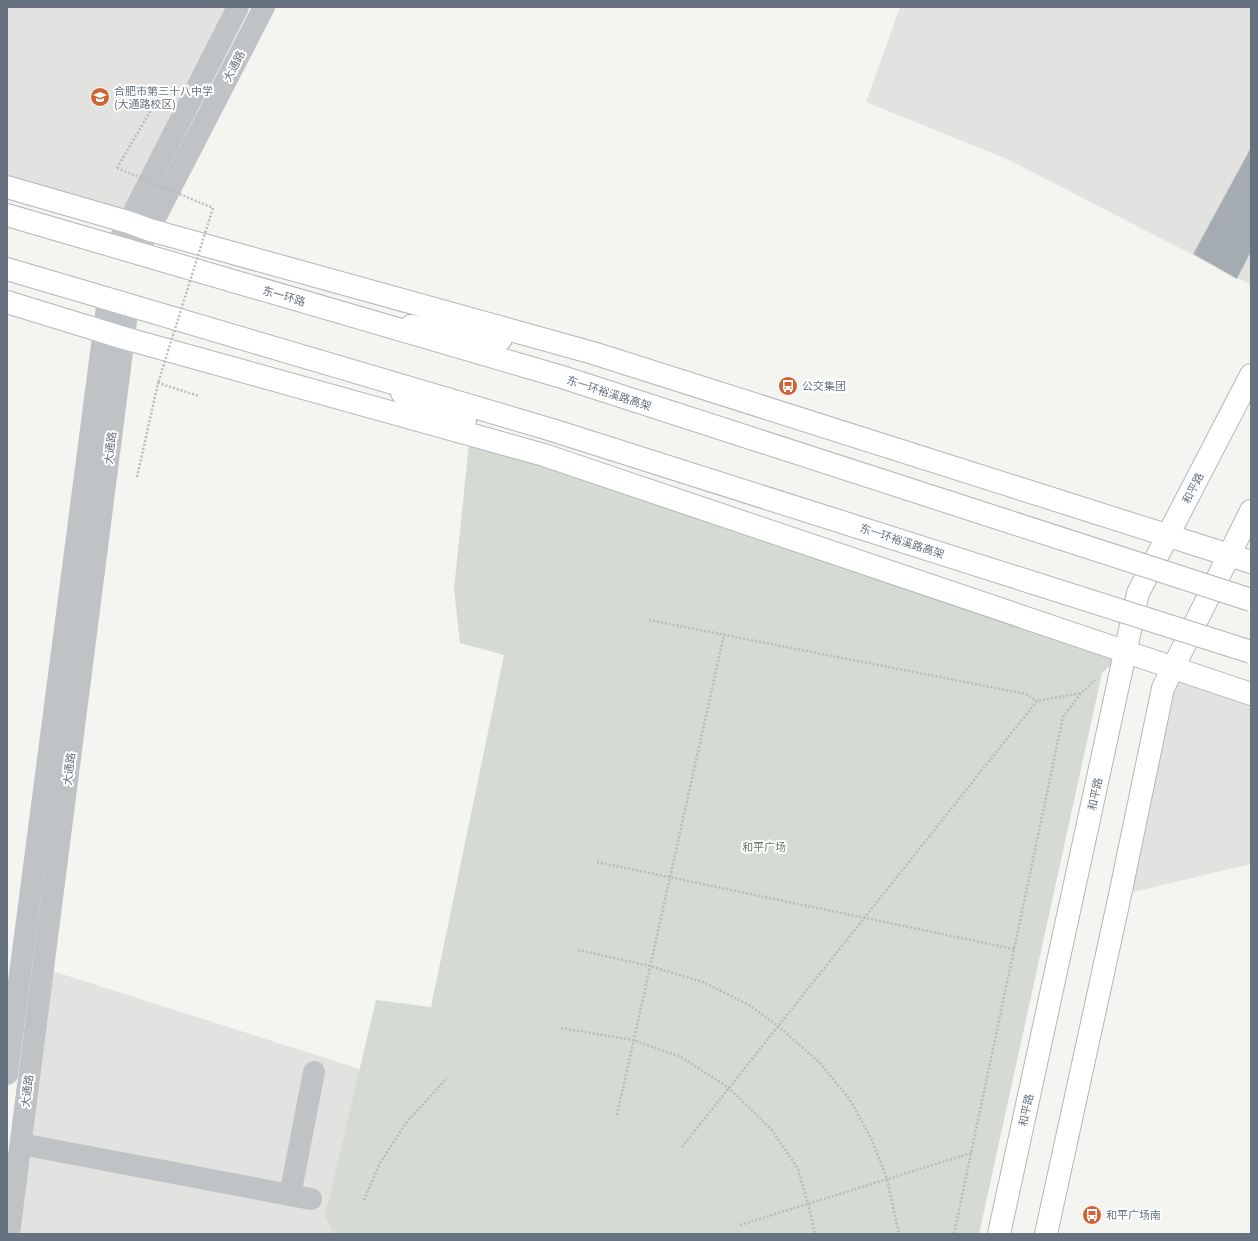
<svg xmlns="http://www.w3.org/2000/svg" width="1258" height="1241" font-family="Mulish,'Noto Sans SC',sans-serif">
<rect width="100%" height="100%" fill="#f4f4f1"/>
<g fill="#e2e3e1">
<polygon points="7,7 238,7 128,222 7,186"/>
<polygon points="900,7 1251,7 1251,285 1009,160 866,102"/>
<polygon points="1173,667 1251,694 1251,864 1120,895"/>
<polygon points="43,968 360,1069 325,1215 333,1234 9,1234"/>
</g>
<polygon fill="#d5dbd2" points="470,434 1126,651 1102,673 979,1234 333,1234 325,1215 376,1000 431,1007 504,655 460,643 454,589"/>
<polygon fill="#a5acb1" stroke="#d5d5d4" points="1251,147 1251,252 1237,279 1193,254"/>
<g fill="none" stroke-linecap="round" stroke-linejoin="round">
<defs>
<g id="major">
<polyline points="7,187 128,222 150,230 593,353 1251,562"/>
<polyline points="7,302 124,338 544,455 1251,694"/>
<polyline points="411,326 501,339"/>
<polyline points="402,393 465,421"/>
<polyline points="999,1234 1138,593 1251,375"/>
<polyline points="1046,1234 1120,895 1163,688 1251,511"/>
</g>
<g id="highway">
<polyline points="7,215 562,377"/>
<polyline points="7,269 552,430"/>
</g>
</defs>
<use href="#major" stroke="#b3b6b9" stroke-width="24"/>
<use href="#highway" stroke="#b2b5b8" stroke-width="24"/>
<g stroke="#b9bbbd" stroke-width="2.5" stroke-dasharray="2 2" stroke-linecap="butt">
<polyline points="117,168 161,93"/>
<polyline points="137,477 158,383 199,396"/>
<polyline points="649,620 1026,694 1037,701"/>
<polyline points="597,862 1014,949"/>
<polyline points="578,950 650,966 703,982 749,1005 778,1026 820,1063 850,1100 872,1140 887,1179 899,1234"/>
<polyline points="561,1028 633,1040 681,1057 729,1088 772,1130 798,1169 808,1204 815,1234"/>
<polyline points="617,1115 724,635"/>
<polyline points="682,1147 1037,701 1081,693"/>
<polyline points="364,1200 380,1163 406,1123 447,1078"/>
<polyline points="740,1225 971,1153"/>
<polyline points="954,1234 1063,717 1081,693 1095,680"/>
</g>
<g stroke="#c0c3c6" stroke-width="22">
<polyline points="116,247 238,7"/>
<polyline points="137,253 264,7"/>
<polyline points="7,1074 108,299"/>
<polyline points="21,1144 311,1199"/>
<polyline points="290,1195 314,1072"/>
<polyline points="9,1234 128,305"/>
</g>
<use href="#major" stroke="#fff" stroke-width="22"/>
<use href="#highway" stroke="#fff" stroke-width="22"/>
<defs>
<g id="highway-bridge">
<polyline points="562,377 1251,600"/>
<polyline points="552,430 1251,652"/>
</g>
</defs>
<use href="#highway-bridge" stroke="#b2b5b8" stroke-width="24" stroke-linecap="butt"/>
<polyline stroke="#b9bbbd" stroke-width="2.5" stroke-dasharray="2 2" stroke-linecap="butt" points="117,168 213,208 158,383"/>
<use href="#highway-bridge" stroke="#fff" stroke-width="22"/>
</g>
<defs>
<symbol id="school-disc" viewBox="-11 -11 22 22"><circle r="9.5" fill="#d06335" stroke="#fff"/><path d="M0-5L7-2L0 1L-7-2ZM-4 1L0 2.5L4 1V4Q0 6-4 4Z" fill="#fff"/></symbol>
<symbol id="bus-disc" viewBox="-11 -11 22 22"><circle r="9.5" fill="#d06335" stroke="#fff"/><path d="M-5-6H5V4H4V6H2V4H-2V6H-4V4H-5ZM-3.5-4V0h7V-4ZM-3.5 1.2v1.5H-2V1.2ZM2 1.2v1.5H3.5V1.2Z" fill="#fff"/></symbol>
</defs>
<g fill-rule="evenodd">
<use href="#school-disc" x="89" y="86" width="22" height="22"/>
<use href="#bus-disc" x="777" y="375" width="22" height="22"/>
<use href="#bus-disc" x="1081" y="1204" width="22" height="22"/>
</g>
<g text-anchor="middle" stroke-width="4" stroke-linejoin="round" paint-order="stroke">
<g font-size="11" fill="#66727f" stroke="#fff">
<text transform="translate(234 66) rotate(-63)" y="4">大通路</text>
<text transform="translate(284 296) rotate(16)" y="4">东一环路</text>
<text transform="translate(609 393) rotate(18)" y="4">东一环裕溪路高架</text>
<text transform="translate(110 448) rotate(-83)" y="4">大通路</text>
<text transform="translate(1193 488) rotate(-63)" y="4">和平路</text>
<text transform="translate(902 541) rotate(18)" y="4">东一环裕溪路高架</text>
<text transform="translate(69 769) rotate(-83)" y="4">大通路</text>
<text transform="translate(1095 794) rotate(-78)" y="4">和平路</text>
<text transform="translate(27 1091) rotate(-83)" y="4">大通路</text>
<text transform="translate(1026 1110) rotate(-78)" y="4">和平路</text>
</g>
<g font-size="11" fill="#66727f" stroke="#fff" text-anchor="start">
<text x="114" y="95">合肥市第三十八中学<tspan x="114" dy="13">(大通路校区)</tspan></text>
<text x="802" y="390">公交集团</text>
<text x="1106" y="1219">和平广场南</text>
</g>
<g font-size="11" fill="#677764" stroke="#fff">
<text x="764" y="851">和平广场</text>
</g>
</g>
<rect width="1258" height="1241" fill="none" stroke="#66727f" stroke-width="16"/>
</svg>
